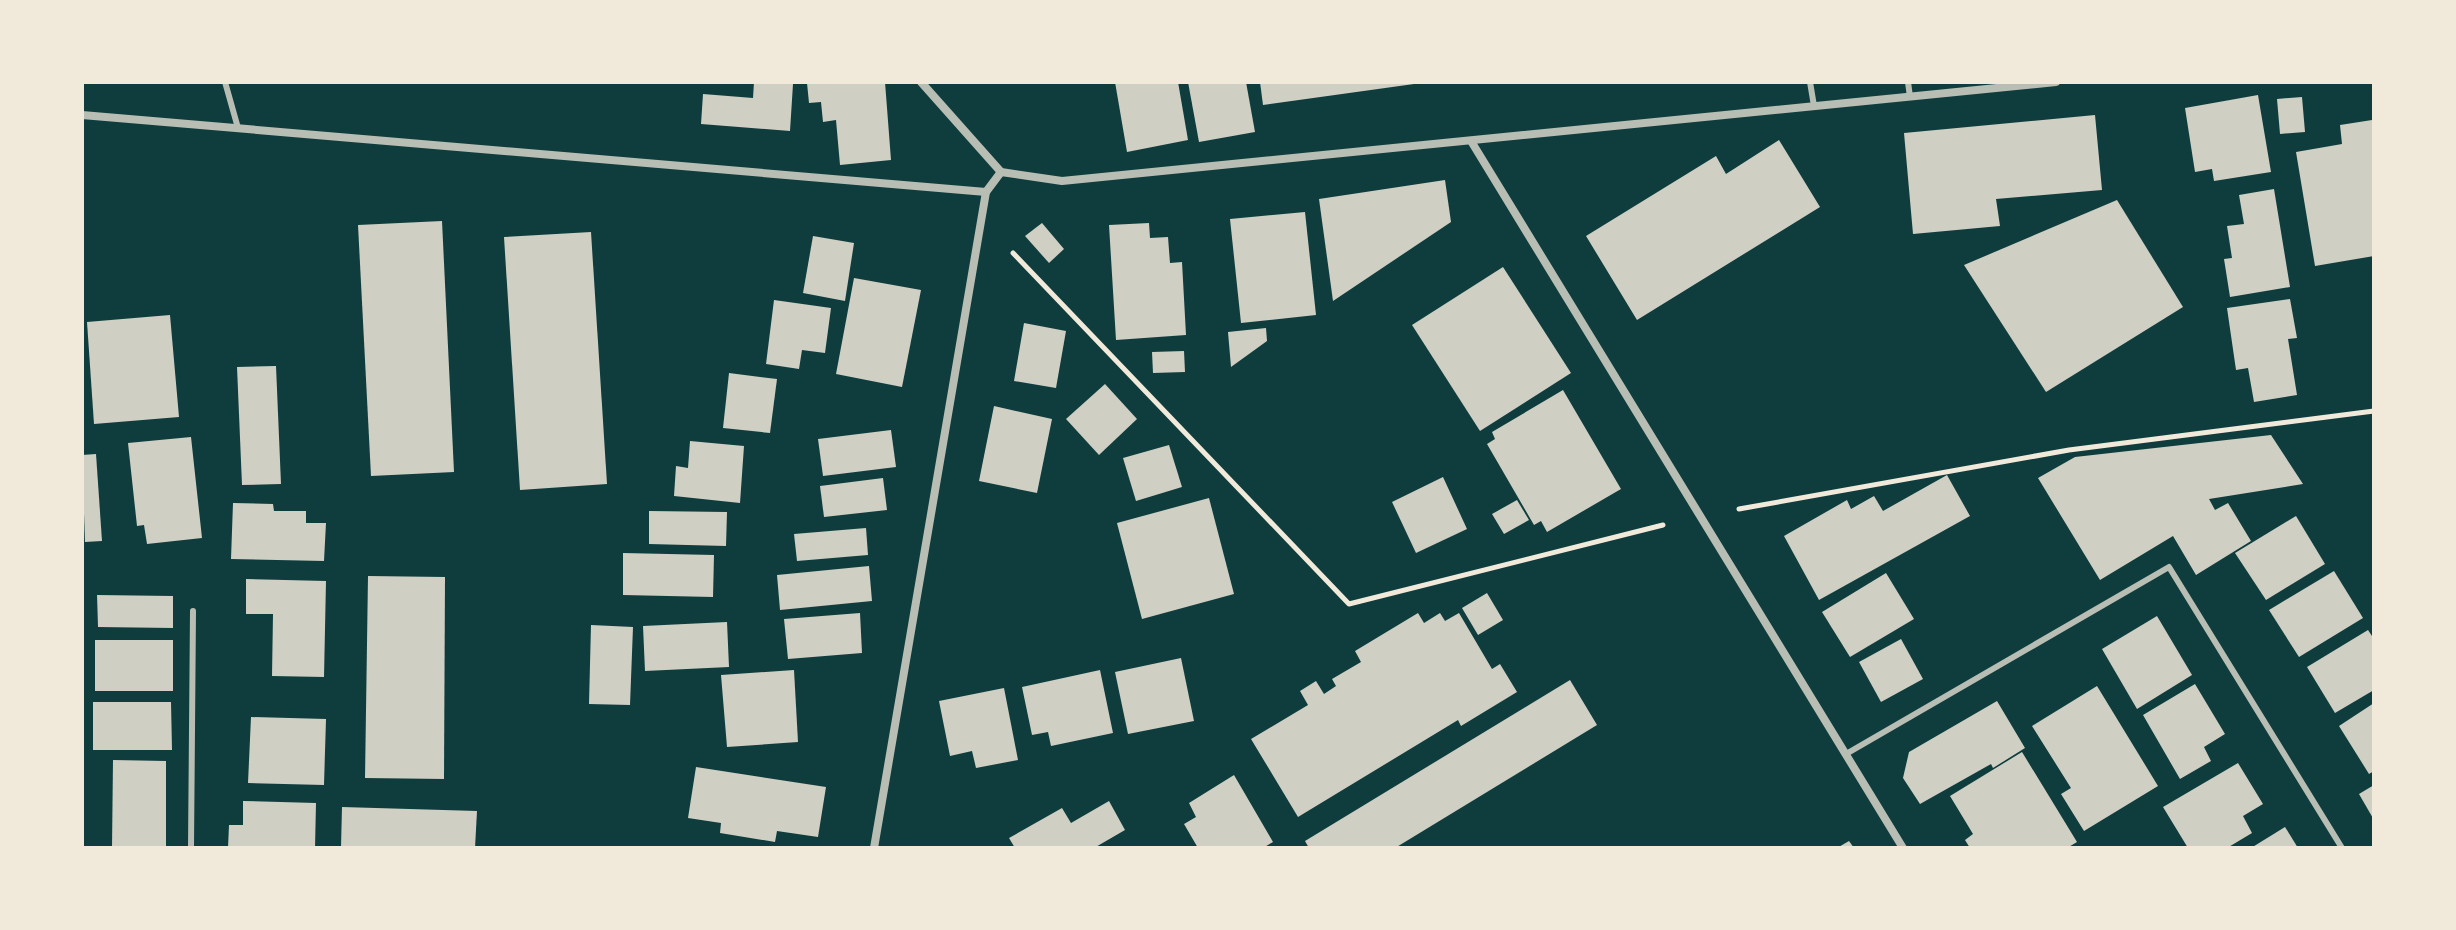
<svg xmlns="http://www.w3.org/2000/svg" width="2456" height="930" font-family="Montserrat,sans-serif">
<rect width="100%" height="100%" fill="#0f3d3e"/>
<g fill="#cfcfc3">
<polygon points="754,82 793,84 790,131 701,124 703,94 753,98"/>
<polygon points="885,82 891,160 840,165 836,120 823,122 821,102 809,103 807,83"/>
<polygon points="1115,82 1178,82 1188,140 1127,152"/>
<polygon points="1188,82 1246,82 1255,132 1199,142"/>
<polygon points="1260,82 1414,82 1414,84 1263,105"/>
<polygon points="2258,95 2271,172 2214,181 2212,169 2195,172 2185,108"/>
<polygon points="2302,97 2305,132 2280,134 2277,99"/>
<polygon points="2095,115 2102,190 1996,199 2000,226 1913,234 1904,133"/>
<polygon points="2372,120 2374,256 2315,266 2296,152 2342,144 2340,125"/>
<polygon points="1779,140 1820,207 1637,320 1586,236 1716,156 1726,174"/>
<polygon points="1445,180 1451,222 1333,301 1319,199"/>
<polygon points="2274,189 2290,287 2230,297 2224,259 2232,258 2227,226 2244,224 2239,195"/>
<polygon points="2117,200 2183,307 2046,392 1964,265"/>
<polygon points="1305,212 1316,315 1241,323 1230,219"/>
<polygon points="442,221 454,472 371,476 358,225"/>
<polygon points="1042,223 1064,249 1049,263 1025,236"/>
<polygon points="1149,223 1150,238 1168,237 1170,263 1182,262 1186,335 1116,340 1109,225"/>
<polygon points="591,232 607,484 520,490 504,237"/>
<polygon points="813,236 854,243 845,301 803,293"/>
<polygon points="1503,267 1571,373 1480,431 1412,325"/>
<polygon points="854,278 921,290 902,387 836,374"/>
<polygon points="2290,299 2297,338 2288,339 2297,395 2254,402 2248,368 2236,370 2227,308"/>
<polygon points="774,300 831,308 825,353 802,350 799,369 766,364"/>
<polygon points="170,315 179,417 94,424 87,322"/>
<polygon points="1024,323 1066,331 1056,388 1014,381"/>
<polygon points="1266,328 1267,341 1231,367 1228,332"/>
<polygon points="1184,351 1185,372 1153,373 1152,352"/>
<polygon points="276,366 281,484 242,485 237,367"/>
<polygon points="729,373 777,379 770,433 723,428"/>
<polygon points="1105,384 1137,419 1099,455 1066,419"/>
<polygon points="1563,390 1621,489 1547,532 1541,521 1534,525 1487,444 1495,439 1492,432"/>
<polygon points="994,406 1052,419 1037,493 979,481"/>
<polygon points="891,430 896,467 823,476 818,439"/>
<polygon points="2271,435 2303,484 2209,499 2215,510 2228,503 2251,541 2196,575 2173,536 2100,580 2038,478 2075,457"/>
<polygon points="191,437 202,538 147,544 144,525 137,526 128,443"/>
<polygon points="690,441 744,446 740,503 674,496 676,466 688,468"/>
<polygon points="1169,445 1182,487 1136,501 1123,458"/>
<polygon points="96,454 102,541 85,542 82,455"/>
<polygon points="1947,475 1970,516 1819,600 1784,536 1847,500 1851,509 1874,496 1883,511"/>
<polygon points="1443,477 1467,529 1416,553 1392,502"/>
<polygon points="883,478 887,510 824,517 820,486"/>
<polygon points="1209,498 1234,594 1142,619 1117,523"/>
<polygon points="1517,500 1529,520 1504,534 1492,514"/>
<polygon points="233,503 273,504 274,511 306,511 306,523 326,523 324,561 231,559"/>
<polygon points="649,511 727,512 726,546 649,544"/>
<polygon points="2296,516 2325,564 2266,600 2235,553"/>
<polygon points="866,528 868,555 797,561 794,534"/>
<polygon points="623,553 714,555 713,597 623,595"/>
<polygon points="869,566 872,601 780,610 777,575"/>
<polygon points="2334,571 2363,618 2299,657 2269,610"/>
<polygon points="1886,573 1914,619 1850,657 1822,612"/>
<polygon points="368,576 445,577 444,779 365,778"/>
<polygon points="246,579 326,581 324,677 272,676 273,614 246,614"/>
<polygon points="1487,593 1503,620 1478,635 1462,608"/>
<polygon points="97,595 173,596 173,628 98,627"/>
<polygon points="860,613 862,653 788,659 784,619"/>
<polygon points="1418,613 1424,623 1440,613 1445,621 1459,613 1492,669 1500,664 1517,692 1461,726 1458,720 1298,817 1251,739 1308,705 1300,691 1316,681 1324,694 1336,686 1332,679 1361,662 1355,651"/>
<polygon points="2157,616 2192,675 2137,709 2102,649"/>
<polygon points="727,622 729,667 645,671 643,626"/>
<polygon points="591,625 633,627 630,705 589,704"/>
<polygon points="2368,630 2374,639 2374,690 2335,713 2307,667"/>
<polygon points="1901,639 1923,679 1881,702 1859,662"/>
<rect x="95" y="640" width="78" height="51"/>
<polygon points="1181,658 1194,721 1128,734 1115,672"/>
<polygon points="794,670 798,742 727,747 721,675"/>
<polygon points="1100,670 1113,733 1051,746 1048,732 1032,735 1022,687"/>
<polygon points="1570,680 1597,725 1395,848 1309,848 1305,841"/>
<polygon points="2195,684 2225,734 2204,747 2211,761 2180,779 2143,715"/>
<polygon points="2097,686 2158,786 2084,831 2061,794 2071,788 2032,726"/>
<polygon points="1004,688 1018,760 976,768 972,751 950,756 939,701"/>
<polygon points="1997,701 2025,748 1993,768 1991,764 1920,804 1903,778 1909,752"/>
<polygon points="93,702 171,702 172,750 93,750"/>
<polygon points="2374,703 2374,771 2369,774 2339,726"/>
<polygon points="251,717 326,719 324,785 248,783"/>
<polygon points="2022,752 2077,842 2067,848 1970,848 1965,840 1973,834 1950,796"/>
<polygon points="113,760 166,761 166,848 112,848"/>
<polygon points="2238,763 2263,804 2243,816 2252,833 2227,848 2188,848 2163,807"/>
<polygon points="696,767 826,787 818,837 777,831 775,842 720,833 721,823 688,818"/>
<polygon points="1234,775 1273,842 1263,848 1198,848 1184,824 1196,817 1189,803"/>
<polygon points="2374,785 2374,820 2359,794"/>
<polygon points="243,801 316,803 315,848 228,848 229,825 243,825"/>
<polygon points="1109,801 1125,830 1094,848 1015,848 1009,838 1062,808 1071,823"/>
<polygon points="342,807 477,811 475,848 341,847"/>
<polygon points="2285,827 2298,848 2251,848"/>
<polygon points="1849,841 1854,848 1837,848"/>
</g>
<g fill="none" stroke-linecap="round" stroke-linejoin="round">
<g stroke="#f1e9da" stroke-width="5">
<polyline points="1013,253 1349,604 1663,525"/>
<polyline points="1739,509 2069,450 2374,411"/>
</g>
<g stroke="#b8beb3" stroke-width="6">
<polyline points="225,82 238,128"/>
<polyline points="1810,82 1814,106"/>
<polyline points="1908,82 1910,97"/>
<polyline points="1846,754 2169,567 2342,848"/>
<polyline points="191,848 193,611"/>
</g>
<g stroke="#b8beb3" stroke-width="8">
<polyline points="921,82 1001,172 1062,181 2056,82"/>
<polyline points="82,115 986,192"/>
<polyline points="1471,141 1903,848"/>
<polyline points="874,848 986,192 1001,172"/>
</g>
</g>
<rect width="2456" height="930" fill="none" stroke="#f1e9da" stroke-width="168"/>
</svg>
